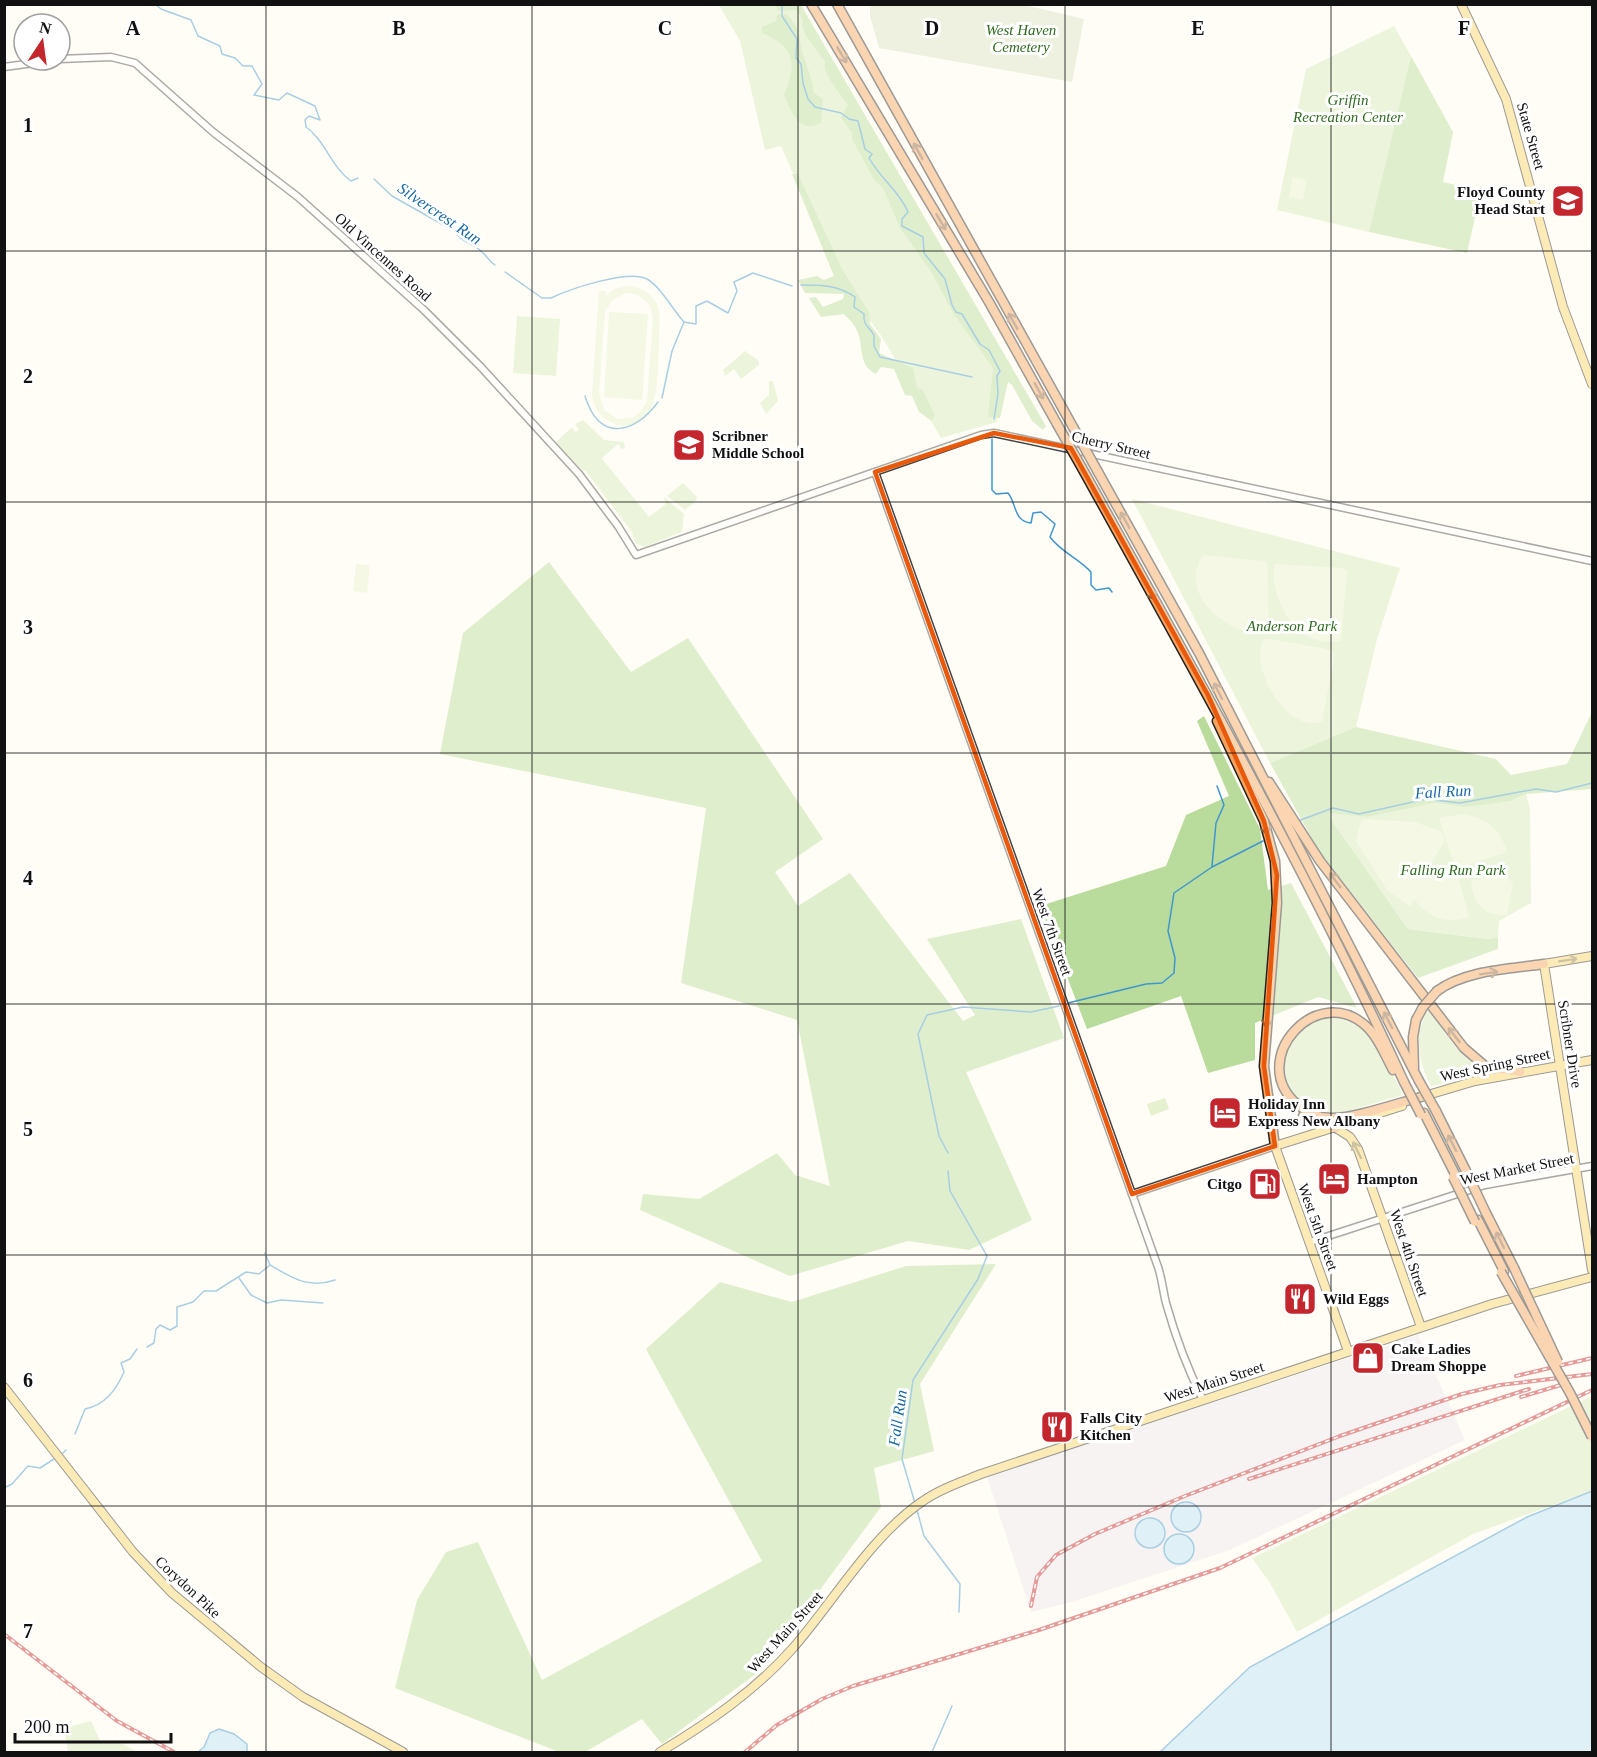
<svg xmlns="http://www.w3.org/2000/svg" width="1597" height="1757" font-family="'Times New Roman',serif">
<rect width="100%" height="100%" fill="#fffdf5"/>
<polygon fill="#eee6ef" points="1418,1335 1465,1440 1230,1550 1072,1602 1031,1612 987,1477"/>
<g fill="#d5ebbd">
<polygon points="719,5 797,5 1004,362 997,422 941,438 882,337 839,278 781,146 765,150 740,41"/>
<polygon points="1394,26 1411,56 1369,232 1277,210 1306,69"/>
<polygon points="517,316 560,319 556,376 513,373"/>
<polygon points="745,351 759,361 759,365 741,379 734,369 725,376 723,370"/>
<polygon points="769,381 773,381 778,401 766,414 760,403 769,395"/>
<polygon points="583,420 604,440 624,442 625,448 622,449 618,444 602,458 604,461 649,517 666,504 664,497 684,514 682,532 644,547 635,543 632,532 585,470 583,471 555,443 572,427 575,432 579,430 575,424"/>
<polygon points="683,483 697,497 695,502 685,510 667,496"/>
<polygon points="1132,499 1400,568 1377,639 1356,727 1270,763"/>
<polygon points="1526,794 1530,809 1531,903 1499,921 1498,937 1488,939 1408,929 1330,818 1330,812 1368,817 1435,803 1464,807 1511,801"/>
<path d="M 1428,1009 C 1448,1037 1461,1060 1492,1074 L 1431,1086 C 1418,1060 1413,1037 1428,1009 Z"/>
<path d="M 1327,1016 C 1377,1024 1382,1055 1403,1095 L 1334,1115 C 1271,1109 1267,1031 1327,1016 Z"/>
<polygon points="1592,1396 1592,1491 1473,1534 1297,1632 1270,1583 1252,1558"/>
<polygon points="91,1721 101,1743 115,1740 138,1752 68,1752 64,1728"/>
</g>
<g fill="#b9dc9c">
<path d="M 775,5 L 801,5 L 1046,426 L 1043,430 L 1032,421 L 1012,385 L 1008,382 L 1000,418 L 988,417 L 993,368 L 953,313 L 932,273 L 900,228 L 883,188 L 875,181 L 852,139 L 852,133 L 841,118 L 848,105 C 841,94 822,74 825,62 L 806,36 L 802,25 L 803,21 L 797,10 L 778,11 Z"/>
<path d="M 777,14 L 787,14 C 804,33 797,37 804,57 C 808,69 812,79 814,93 L 823,99 L 821,123 C 798,134 792,112 784,95 C 798,64 794,46 762,33 L 762,27 L 776,21 Z"/>
<polygon points="1411,56 1453,132 1443,182 1481,191 1467,253 1369,232"/>
<path d="M 792,174 L 798,174 L 842,269 L 869,312 L 870,324 L 881,339 L 879,353 L 913,368 L 917,388 L 923,390 L 935,416 L 932,421 L 919,412 L 912,396 L 905,395 L 894,369 L 881,367 L 876,374 C 858,365 864,350 858,333 C 855,325 850,320 844,314 L 821,317 L 809,298 L 816,297 L 823,307 L 843,299 L 844,294 L 805,293 L 798,280 L 817,276 L 824,280 L 834,276 Z"/>
<polygon points="549,562 631,672 688,638 823,839 775,872 798,906 850,873 963,1021 975,1015 927,939 1021,919 1064,1038 966,1072 1032,1220 969,1250 908,1241 790,1276 640,1210 643,1194 699,1199 777,1153 795,1175 830,1186 797,1020 681,983 706,808 440,754 463,633"/>
<polygon points="1592,712 1592,789 1526,794 1511,801 1483,805 1464,807 1435,803 1368,817 1330,813 1330,818 1408,929 1488,939 1498,937 1498,949 1418,978 1320,853 1270,763 1356,727 1496,759 1511,775 1567,764"/>
<polygon points="1204,716 1260,829 1268,890 1291,883 1357,1008 1318,997 1255,1023 1255,1060 1208,1073 1181,996 1087,1029 1040,906 1166,866 1186,815 1229,796 1197,721"/>
<polygon points="996,1264 920,1384 934,1451 874,1468 881,1507 761,1670 662,1744 642,1719 585,1752 559,1752 395,1688 417,1600 446,1552 478,1542 542,1680 762,1561 646,1349 720,1282 792,1302 906,1266"/>
</g>
<polygon fill="#d9e3c4" points="1020,4 1084,19 1072,82 879,48 870,16 870,5"/>
<g fill="#e6f2cf" fill-rule="evenodd">
<polygon points="1293,177 1307,180 1303,200 1289,197"/>
<path d="M 629,286 C 647,288 659,299 660,318 C 658,340 660,387 652,406 C 639,440 593,426 592,393 L 599,291 L 605,291 L 606,296 L 614,289 ZM 626,293 C 641,293 651,302 653,317 L 647,401 L 642,410 L 634,417 L 617,419 L 604,410 L 599,393 L 605,312 L 612,300 Z"/>
<polygon points="609,312 648,314 642,400 604,397"/>
<path d="M 1203,555 L 1264,561 L 1267,564 L 1269,633 C 1231,638 1176,596 1203,555 Z"/>
<polygon points="356,564 370,565 367,593 353,591"/>
<path d="M 1275,564 L 1343,568 L 1347,572 L 1341,641 C 1300,651 1267,599 1275,564 Z"/>
<path d="M 1264,638 L 1332,650 L 1335,655 L 1322,721 C 1290,736 1247,669 1264,638 Z"/>
<path d="M 1462,814 C 1485,817 1501,829 1507,852 L 1462,867 L 1454,863 L 1439,818 Z"/>
<path d="M 1364,819 L 1415,822 L 1442,832 L 1445,840 L 1422,880 L 1449,871 L 1458,876 L 1469,917 C 1447,925 1428,918 1414,899 L 1410,907 L 1387,890 L 1356,841 L 1360,824 Z"/>
<path d="M 1495,876 L 1505,876 L 1513,883 L 1507,915 C 1484,918 1473,902 1471,881 Z"/>
<polygon points="1165,1098 1169,1109 1151,1116 1147,1104"/>
</g>
<g fill="#b9e0f7" stroke="#3f96cf" stroke-width="1.5">
<polygon points="1592,1491 1592,1752 1160,1752 1250,1667 1527,1517"/>
<circle cx="1186" cy="1517" r="15"/>
<circle cx="1150" cy="1533" r="15"/>
<circle cx="1179" cy="1549" r="15"/>
<polygon points="219,1729 234,1734 247,1744 247,1752 198,1752 204,1747 210,1733"/>
</g>
<g fill="none" stroke-linecap="round" stroke-linejoin="round">
<g stroke="#3f96cf" stroke-width="1.5">
<path d="M 155,4 L 161,9 L 191,20 L 198,36 L 220,46 L 222,54 L 235,58 L 243,66 L 252,66 L 262,84 L 254,95 L 279,100 L 287,93 L 315,106 L 320,120 L 309,116 L 305,120 L 306,127 C 324,139 332,168 351,181 L 358,178"/>
<path d="M 782,4 L 782,16 L 797,39 L 796,58 L 801,64 L 803,83 L 808,99 L 815,107 L 841,113 L 849,119 L 858,121 L 865,149 L 872,154 L 869,158 C 880,178 900,192 908,212 L 902,219 L 902,226 L 923,237 L 924,253 L 945,279 L 952,305 L 956,312 L 962,314 L 980,344 L 989,350 L 1000,371 L 997,376 L 998,394 L 994,419"/>
<path d="M 374,179 L 392,196 L 454,231 C 461,242 472,243 481,251 C 487,256 489,261 495,265"/>
<path d="M 505,272 L 542,298 L 551,298 C 570,289 628,269 647,279 C 661,287 673,310 684,322 L 696,324 L 696,306 L 707,301 L 728,313 L 737,291 L 734,282 L 753,273 L 792,286"/>
<path d="M 801,285 C 821,285 838,285 855,297 L 854,307 L 864,314 C 863,326 869,326 874,335 L 874,346 L 880,357 L 972,377"/>
<path d="M 585,396 C 599,442 634,435 658,402"/>
<polyline points="662,398 672,351 684,322"/>
<path d="M 992,439 L 992,490 L 996,494 L 1008,493 C 1017,504 1013,521 1031,523 L 1033,513 L 1041,512 L 1055,524 L 1050,537 C 1061,552 1078,558 1091,572 L 1091,585 L 1096,590 L 1109,588 L 1112,592"/>
<polyline points="1298,821 1333,808 1359,814 1426,799 1460,803 1536,789 1556,792 1592,783"/>
<polyline points="1212,866 1216,823 1224,805 1217,786"/>
<polyline points="1068,1003 1146,984 1162,983 1174,973 1175,958 1168,931 1174,893 1212,867 1263,841"/>
<polyline points="948,1153 939,1136 918,1034 927,1015 963,1007 1031,1012 1059,1006"/>
<path d="M 270,1265 C 292,1278 309,1289 335,1280"/>
<polyline points="239,1278 251,1295 267,1303 281,1300 323,1303"/>
<polyline points="147,1347 154,1343 156,1329 160,1325 170,1330 177,1326 177,1307 193,1302 204,1291 216,1291 246,1272 259,1274 270,1265 265,1253"/>
<path d="M 75,1434 L 85,1409 C 105,1405 116,1390 124,1372 L 121,1363 L 130,1359 L 137,1349"/>
<polyline points="63,1453 66,1450"/>
<polyline points="4,1488 12,1484 28,1466 40,1468 54,1459"/>
<polyline points="915,1503 902,1459 913,1380 978,1279 987,1256 950,1191 948,1171"/>
<polyline points="917,1510 924,1536 960,1584 959,1612"/>
<polyline points="932,1752 952,1706"/>
</g>
<defs>
<g id="minor">
<polyline points="60,59 111,57 135,63 213,132 298,197 425,311 480,366 579,474 618,526 636,555 981,435 994,433 1592,561"/>
<polyline points="4,67 56,60"/>
<path d="M 875,472 L 1158,1267 C 1162,1279 1163,1291 1166,1303 C 1175,1335 1188,1370 1203,1400"/>
<polyline points="1132,1194 1275,1146"/>
<polyline points="1310,1242 1485,1185 1592,1166"/>
</g>
<g id="major">
<polyline points="1461,4 1506,99 1563,307 1592,384"/>
<polyline points="1592,956 1544,964 1592,1270"/>
<polyline points="1421,1097 1475,1081 1592,1060"/>
<polyline points="1336,1128 1350,1137 1358,1149 1421,1327"/>
<polyline points="1348,1351 1275,1146 1402,1106"/>
<polyline points="4,1387 133,1552 172,1593 261,1667 303,1697 403,1752"/>
<path d="M 660,1752 C 708,1723 755,1691 793,1648 C 834,1601 871,1536 923,1501 C 940,1489 961,1482 981,1474 L 1492,1304 L 1592,1277"/>
</g>
<g id="highway">
<polyline points="811,4 989,302 1057,424"/>
<polyline points="837,4 1073,427"/>
<path d="M 1082,468 C 1194,670 1307,872 1404,1082"/>
<polyline points="1098,472 1199,653 1418,1079"/>
<polyline points="1217,721 1264,821 1275,861 1277,903 1264,1066 1275,1146"/>
<polyline points="1269,782 1320,861 1464,1048 1485,1066 1520,1072"/>
<path d="M 1437,991 C 1465,970 1510,969 1544,964"/>
<polyline points="1414,1068 1413,1037 1416,1020"/>
<path d="M 1393,1070 C 1386,1057 1380,1041 1370,1030 C 1319,976 1244,1061 1298,1105 C 1308,1113 1319,1118 1331,1118 C 1352,1119 1398,1103 1421,1097"/>
<polyline points="1436,1111 1466,1171"/>
<polyline points="1424,1113 1456,1176"/>
<polyline points="1303,1116 1336,1128"/>
<polyline points="1486,1213 1514,1268"/>
<polyline points="1478,1220 1504,1271"/>
</g>
</defs>
<use href="#minor" stroke="#444" stroke-width="9"/>
<use href="#major" stroke="#222" stroke-width="10"/>
<use href="#highway" stroke="#222" stroke-width="11"/>
<use href="#minor" stroke="#fff" stroke-width="6"/>
<use href="#major" stroke="#f9d66b" stroke-width="8"/>
<use href="#highway" stroke="#f5a25d" stroke-width="8"/>
<defs>
<g id="rail">
<polyline points="1516,1376 1592,1358"/>
<polyline points="1521,1397 1564,1384"/>
<polyline points="1249,1479 1529,1389"/>
<polyline points="1031,1606 1037,1577 1056,1555 1095,1534 1185,1496 1340,1436 1462,1394 1500,1385 1592,1374"/>
<polyline points="4,1634 117,1721 174,1752"/>
<polyline points="745,1752 777,1725 822,1699 853,1686 1039,1630 1220,1568 1592,1390"/>
</g>
</defs>
<use href="#rail" stroke="#c4262e" stroke-width="4"/>
<use href="#rail" stroke="#fff" stroke-width="1.5" stroke-dasharray="4.5" stroke-linecap="butt"/>
<defs>
<g id="highway-bridge">
<polyline points="1057,424 1082,468"/>
<polyline points="1073,427 1098,472"/>
<polyline points="1416,1020 1423,1007 1437,991"/>
<polyline points="1418,1079 1436,1111"/>
<polyline points="1404,1082 1421,1115"/>
<polyline points="1466,1171 1486,1213"/>
<polyline points="1453,1177 1475,1222"/>
<polyline points="1514,1268 1558,1362"/>
<polyline points="1501,1272 1570,1393 1592,1437"/>
</g>
</defs>
<use href="#highway-bridge" stroke="#222" stroke-width="11" stroke-linecap="butt"/>
<use href="#highway-bridge" stroke="#f5a25d" stroke-width="8"/>
</g>
<defs><path id="oneway-shaft" d="M-6 0H5M1.5-3L5.5 0L1.5 3" fill="none" stroke-width="1.6" stroke-linecap="round" stroke-linejoin="round" transform="scale(1.5)"/></defs>
<g stroke="#8e613b">
<use href="#oneway-shaft" transform="translate(842 55) rotate(59)"/>
<use href="#oneway-shaft" transform="translate(918 151) rotate(-119)"/>
<use href="#oneway-shaft" transform="translate(941 222) rotate(59)"/>
<use href="#oneway-shaft" transform="translate(1013 321) rotate(-119)"/>
<use href="#oneway-shaft" transform="translate(1039 391) rotate(61)"/>
<use href="#oneway-shaft" transform="translate(1125 520) rotate(-119)"/>
<use href="#oneway-shaft" transform="translate(1151 592) rotate(61)"/>
<use href="#oneway-shaft" transform="translate(1218 691) rotate(-117)"/>
<use href="#oneway-shaft" transform="translate(1265 826) rotate(70)"/>
<use href="#oneway-shaft" transform="translate(1335 880) rotate(-127)"/>
<use href="#oneway-shaft" transform="translate(1489 973) rotate(-9)"/>
<use href="#oneway-shaft" transform="translate(1267 1019) rotate(95)"/>
<use href="#oneway-shaft" transform="translate(1388 1020) rotate(-117)"/>
<use href="#oneway-shaft" transform="translate(1454 1035) rotate(-128)"/>
<use href="#oneway-shaft" transform="translate(1452 1143) rotate(-117)"/>
<use href="#oneway-shaft" transform="translate(1500 1240) rotate(-116)"/>
</g>
<g stroke="#917d42">
<use href="#oneway-shaft" transform="translate(1568 960) rotate(-9)"/>
<use href="#oneway-shaft" transform="translate(1357 1150) rotate(-116)"/>
</g>
<path d="M0 0H1597V1757H0ZM 994,433 L 1071,448 L 1208,695 L 1264,821 L 1277,875 L 1264,1066 L 1275,1146 L 1132,1194 L 875,472 Z" fill="#fffdf5" fill-opacity=".55" fill-rule="evenodd"/>
<path fill="none" stroke="#e8590c" stroke-width="4.5" stroke-linejoin="round" d="M 994,433 L 1071,448 L 1208,695 L 1264,821 L 1277,875 L 1264,1066 L 1275,1146 L 1132,1194 L 875,472 Z"/>
<path fill="none" stroke="#111" stroke-width="1.5" stroke-opacity="0.55" d="M 266,4 L 266,1752M 532,4 L 532,1752M 798,4 L 798,1752M 1065,4 L 1065,1752M 1331,4 L 1331,1752M 4,251 L 1592,251M 4,502 L 1592,502M 4,753 L 1592,753M 4,1004 L 1592,1004M 4,1255 L 1592,1255M 4,1506 L 1592,1506"/>
<defs>
<symbol id="school-square" viewBox="-11 -11 22 22"><rect x="-9" y="-9" width="18" height="18" rx="4" fill="#c4262e" stroke="#fff"/><path d="M0-5L7-2L0 1L-7-2ZM-4 1L0 2.5L4 1V4Q0 6-4 4Z" fill="#fff"/></symbol>
<symbol id="hotel-square" viewBox="-11 -11 22 22"><rect x="-9" y="-9" width="18" height="18" rx="4" fill="#c4262e" stroke="#fff"/><path d="M-6-4.5h1.5V1H6V5H4.5V3h-9V5H-6ZM-4 0a1.8 1.8 0 1 1 3.6 0ZM.5 0V-2.5h3Q6-2.5 6 0Z" fill="#fff"/></symbol>
<symbol id="fuel-square" viewBox="-11 -11 22 22"><rect x="-9" y="-9" width="18" height="18" rx="4" fill="#c4262e" stroke="#fff"/><path d="M-5.5-6h7V0h2V4h1.3V-2.5L3-4.5l.8-.8L6-3V5H2.5V1h-1V6h-7ZM-4.2-4.7v3.2H.2V-4.7Z" fill="#fff"/></symbol>
<symbol id="restaurant-square" viewBox="-11 -11 22 22"><rect x="-9" y="-9" width="18" height="18" rx="4" fill="#c4262e" stroke="#fff"/><path d="M-5-6h1v4h1v-4h1v4h1v-4h1v5L-1.5 .5V6h-2V.5L-5-1ZM5-6V6H3V1.5H1.5Q1.5-4 5-6Z" fill="#fff"/></symbol>
<symbol id="shop-square" viewBox="-11 -11 22 22"><rect x="-9" y="-9" width="18" height="18" rx="4" fill="#c4262e" stroke="#fff"/><path d="M-5-2.5h2.3a2.7 3.5 0 0 1 5.4 0H5L5.5 6h-11ZM-1.5-2.5h3a1.5 2.3 0 0 0-3 0Z" fill="#fff"/></symbol>
</defs>
<g fill-rule="evenodd">
<use href="#school-square" x="1549" y="182" width="38" height="38"/>
<use href="#school-square" x="670" y="426" width="38" height="38"/>
<use href="#hotel-square" x="1206" y="1094" width="38" height="38"/>
<use href="#hotel-square" x="1315" y="1160" width="38" height="38"/>
<use href="#fuel-square" x="1246" y="1165" width="38" height="38"/>
<use href="#restaurant-square" x="1281" y="1280" width="38" height="38"/>
<use href="#shop-square" x="1349" y="1339" width="38" height="38"/>
<use href="#restaurant-square" x="1038" y="1408" width="38" height="38"/>
</g>
<g text-anchor="middle" stroke-width="6" stroke-linejoin="round" paint-order="stroke">
<g font-size="15" font-style="italic" fill="#2f6b1f" stroke="#fff">
<text x="1021" y="35">West Haven<tspan x="1021" dy="17">Cemetery</tspan></text>
<text x="1348" y="105">Griffin<tspan x="1348" dy="17">Recreation Center</tspan></text>
<text x="1292" y="631">Anderson Park</text>
<text x="1453" y="875">Falling Run Park</text>
</g>
<g font-size="15" fill="#111" stroke="#fff">
<text transform="translate(1531 136) rotate(74)" y="5">State Street</text>
<text transform="translate(383 257) rotate(42)" y="5">Old Vincennes Road</text>
<text transform="translate(1111 445) rotate(13)" y="5">Cherry Street</text>
<text transform="translate(1052 932) rotate(70)" y="5">West 7th Street</text>
<text transform="translate(1570 1044) rotate(81)" y="5">Scribner Drive</text>
<text transform="translate(1495 1065) rotate(-12)" y="5">West Spring Street</text>
<text transform="translate(1517 1169) rotate(-11)" y="5">West Market Street</text>
<text transform="translate(1318 1227) rotate(70)" y="5">West 5th Street</text>
<text transform="translate(1409 1253) rotate(71)" y="5">West 4th Street</text>
<text transform="translate(1214 1382) rotate(-18)" y="5">West Main Street</text>
<text transform="translate(188 1587) rotate(43)" y="5">Corydon Pike</text>
<text transform="translate(785 1632) rotate(-48)" y="5">West Main Street</text>
</g>
<g font-size="15" font-weight="bold" fill="#111" stroke="#fff" text-anchor="start">
<text x="1545" y="197" text-anchor="end">Floyd County<tspan x="1545" dy="17">Head Start</tspan></text>
<text x="712" y="441">Scribner<tspan x="712" dy="17">Middle School</tspan></text>
<text x="1248" y="1109">Holiday Inn<tspan x="1248" dy="17">Express New Albany</tspan></text>
<text x="1357" y="1184">Hampton</text>
<text x="1242" y="1189" text-anchor="end">Citgo</text>
<text x="1323" y="1304">Wild Eggs</text>
<text x="1391" y="1354">Cake Ladies<tspan x="1391" dy="17">Dream Shoppe</tspan></text>
<text x="1080" y="1423">Falls City<tspan x="1080" dy="17">Kitchen</tspan></text>
</g>
<g font-size="16" font-style="italic" fill="#1768a6" stroke="#fff">
<text transform="translate(440 213) rotate(34)" y="6">Silvercrest Run</text>
<text transform="translate(1443 791) rotate(-3)" y="6">Fall Run</text>
<text transform="translate(897 1418) rotate(-82)" y="6">Fall Run</text>
</g>
</g>
<g font-size="20" text-anchor="middle" font-weight="bold" fill="#111" stroke="#fff" stroke-width="6" stroke-linejoin="round" paint-order="stroke">
<text x="133" y="35">A</text>
<text x="399" y="35">B</text>
<text x="665" y="35">C</text>
<text x="932" y="35">D</text>
<text x="1198" y="35">E</text>
<text x="1464" y="35">F</text>
<text x="28" y="132">1</text>
<text x="28" y="383">2</text>
<text x="28" y="634">3</text>
<text x="28" y="885">4</text>
<text x="28" y="1136">5</text>
<text x="28" y="1387">6</text>
<text x="28" y="1638">7</text>
</g>
<rect width="1597" height="1757" fill="none" stroke="#111111" stroke-width="12"/>
<g transform="translate(42 42) rotate(13)"><circle r="28" fill="#ffffff" stroke="#a0a0a0" stroke-width="1.5"/>
<path d="M0-4.5L10 22L0 15L-10 22Z" fill="#c4262e"/>
<text y="-9" font-size="16" font-weight="bold" text-anchor="middle" fill="#111111">N</text>
</g>
<path d="M15 1733v9h156v-9" fill="none" stroke="#111111" stroke-width="3"/>
<text x="24" y="1733" font-size="18" fill="#111111" stroke="#ffffff" stroke-width="4.5" paint-order="stroke">200 m</text>
</svg>
